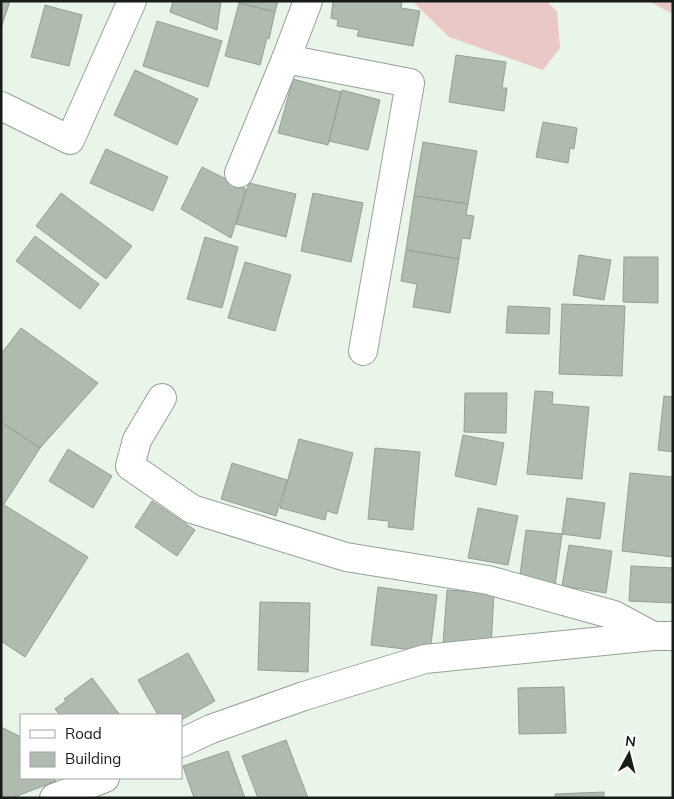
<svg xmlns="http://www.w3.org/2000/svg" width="674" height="799" font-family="Mulish,sans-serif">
<rect width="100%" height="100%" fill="#eaf5ea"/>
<g fill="#e9c8c5">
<polygon points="412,1 546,1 557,11 560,48 543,70 449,37"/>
<polygon points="648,1 673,1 673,14"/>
</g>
<g fill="#b0bbb0" stroke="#95a095">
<polygon points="1,1 10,1 2,25 1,25"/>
<polygon points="173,1 221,1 217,30 170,12"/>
<polygon points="239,1 278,1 275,12 239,3"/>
<polygon points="333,1 402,1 401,8 420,11 413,46 357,36 359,30 337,26 338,20 331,18"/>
<polygon points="239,3 275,12 269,39 267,38 260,65 225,56"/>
<polygon points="45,5 82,15 69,66 31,57"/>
<polygon points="157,21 222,41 208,87 143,66"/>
<polygon points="456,55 506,62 502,88 507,88 504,111 449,102"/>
<polygon points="135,70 198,99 177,145 114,115"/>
<polygon points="293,79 341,92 328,145 278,133"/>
<polygon points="342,90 380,100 368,150 329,141"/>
<polygon points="543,122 577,128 574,149 570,148 568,163 536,157"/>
<polygon points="423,142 477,151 468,204 414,196"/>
<polygon points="106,149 168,177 153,211 90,183"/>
<polygon points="202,167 246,189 231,238 181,209"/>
<polygon points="249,183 296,194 286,237 236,224"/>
<polygon points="61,193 132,246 106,279 36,226"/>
<polygon points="313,193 363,203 351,262 301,251"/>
<polygon points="414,196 468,204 466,215 474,216 470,239 462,238 459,259 406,250"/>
<polygon points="35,236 99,284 80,309 16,261"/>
<polygon points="205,237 238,247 222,308 187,299"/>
<polygon points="406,250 459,259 450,313 413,307 417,284 401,281"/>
<polygon points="579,255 611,260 604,300 573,295"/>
<polygon points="624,257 658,257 658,303 623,302"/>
<polygon points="245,262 291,275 275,331 228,318"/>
<polygon points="562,304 625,306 622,376 559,374"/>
<polygon points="508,306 550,308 549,334 506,333"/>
<polygon points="21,328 98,383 40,448 1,422 1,354"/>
<polygon points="535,391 553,392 552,404 589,407 582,479 527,474"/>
<polygon points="465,393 507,393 506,433 464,432"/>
<polygon points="664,396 673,397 673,452 658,450"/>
<polygon points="1,422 40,448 4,504 1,503"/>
<polygon points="463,435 504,443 496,485 455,476"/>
<polygon points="299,439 353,453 337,514 327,511 325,520 280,508"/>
<polygon points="375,448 420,452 413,530 388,527 389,521 368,519"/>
<polygon points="68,449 112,476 93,508 49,481"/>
<polygon points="232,463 287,480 276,516 221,499"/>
<polygon points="630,473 673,477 673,557 622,551"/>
<polygon points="567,498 605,503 600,539 562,534"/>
<polygon points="152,501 195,530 177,556 135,527"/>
<polygon points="1,503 88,557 25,657 1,641"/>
<polygon points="478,508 518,516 508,565 468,558"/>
<polygon points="526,530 562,534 555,586 519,582"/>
<polygon points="569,545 612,551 606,593 562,586"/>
<polygon points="631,566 673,568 673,603 629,601"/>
<polygon points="378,587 437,595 430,652 371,645"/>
<polygon points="447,590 494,593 491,647 443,644"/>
<polygon points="260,602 310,603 308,672 258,670"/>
<polygon points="188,653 215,701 181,720 181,715 158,715 138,680"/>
<polygon points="92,678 120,715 60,715 55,709 66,701 64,699"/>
<polygon points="564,687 566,733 519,734 518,688"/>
<polygon points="1,727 21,737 21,778 53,778 56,781 12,798 1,798"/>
<polygon points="286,740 308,798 258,798 242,756"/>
<polygon points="228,751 245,798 194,798 183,766"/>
<polygon points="604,792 604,798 555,798 555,794"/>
</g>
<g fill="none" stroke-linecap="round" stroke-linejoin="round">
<defs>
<g id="minor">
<polyline points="286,59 410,83 363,351"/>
<polyline points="1,106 70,140 132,1"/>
<polyline points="239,173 286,59 308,1"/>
<polyline points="162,398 137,440 130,466 192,509 346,557 488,580 614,615 653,636"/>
<polyline points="181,743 211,729 304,696 425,659 653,636 673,636"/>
<polyline points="54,798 105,778"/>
</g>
</defs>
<use href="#minor" stroke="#96a196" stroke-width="30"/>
<use href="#minor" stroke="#fff" stroke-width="28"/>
</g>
<rect width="674" height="799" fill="none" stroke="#181c18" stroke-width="5"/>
<rect x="20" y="714" width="162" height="65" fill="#ffffff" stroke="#a3a4a3"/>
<rect x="30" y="730" width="25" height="8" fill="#ffffff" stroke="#a3a4a3"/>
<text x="65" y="739" font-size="15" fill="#181c18">Road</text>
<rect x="30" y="752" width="25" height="15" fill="#b0bbb0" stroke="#a3a4a3"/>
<text x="65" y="764" font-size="15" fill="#181c18">Building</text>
<g transform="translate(629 754) rotate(7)" stroke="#ffffff" stroke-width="4" paint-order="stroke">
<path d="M0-4L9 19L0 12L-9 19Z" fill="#181c18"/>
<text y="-8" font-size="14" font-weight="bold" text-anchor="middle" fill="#181c18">N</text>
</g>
</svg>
